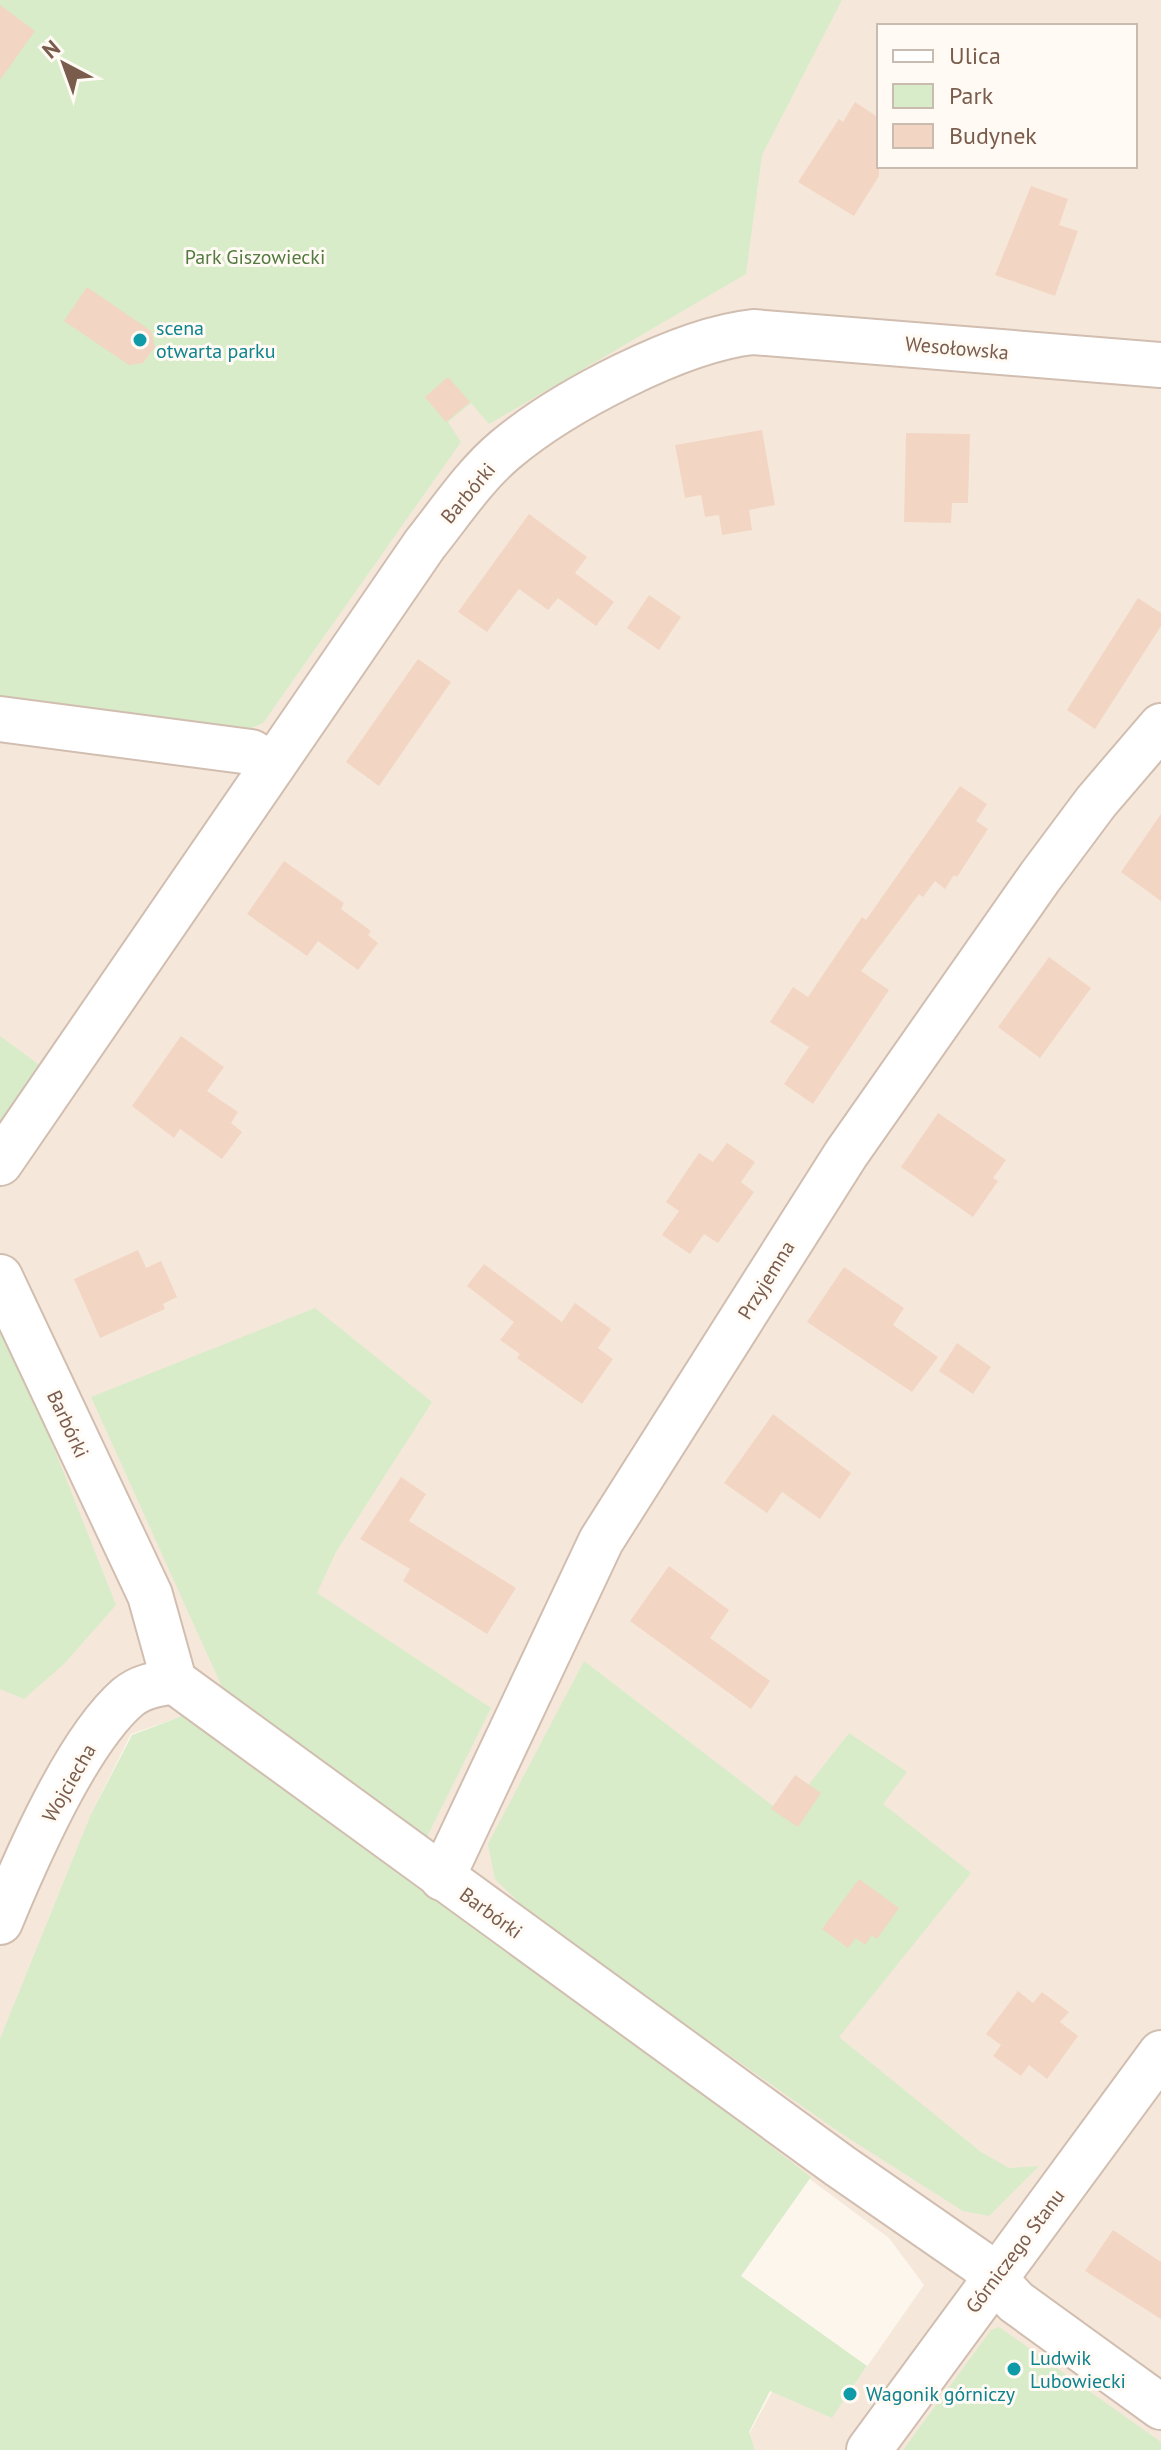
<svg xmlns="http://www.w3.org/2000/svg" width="1161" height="2450" font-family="'PT Sans',sans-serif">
<rect width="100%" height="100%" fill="#fdf6ec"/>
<path fill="#f5e8da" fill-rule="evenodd" d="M 0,0 L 1161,0 L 1161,2450 L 755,2450 L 749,2434 L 773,2390 L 834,2414 L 924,2285 L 889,2238 L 186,1715 L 131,1734 L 92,1812 L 0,2045 ZM 879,26 L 1135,26 L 1135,166 L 879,166 Z"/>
<g fill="#d8ecc9">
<polygon points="0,0 842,0 762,155 746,274 489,424 471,403 448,422 461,442 263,723 239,733 0,703"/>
<polygon points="0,1036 42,1067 0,1138"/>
<polygon points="315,1308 432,1402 336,1552 317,1593 491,1708 426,1839 227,1698 91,1397"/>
<polygon points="0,1312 116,1605 64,1664 24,1699 0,1689"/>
<polygon points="584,1661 785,1815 849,1733 907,1772 883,1804 971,1873 839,2037 981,2152 1009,2168 1039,2166 989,2216 963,2211 842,2134 539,1922 495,1879 488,1844"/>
<polygon points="185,1715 430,1883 811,2177 741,2276 867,2366 832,2418 770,2391 749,2432 755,2450 0,2450 0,2039 91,1814 132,1735"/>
<polygon points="999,2327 1161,2442 1161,2450 903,2450 991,2330"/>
</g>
<g fill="#f3d5c3">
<polygon points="0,5 35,31 0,80"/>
<polygon points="855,102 879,118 879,176 854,216 798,182 839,119 843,122"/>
<polygon points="1031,186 1068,199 1059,225 1078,231 1055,296 995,275"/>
<polygon points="87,287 151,331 155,347 143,363 129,365 64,321"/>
<polygon points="448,377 470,402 446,422 425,397"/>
<polygon points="762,430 775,505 749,510 752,530 722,535 719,515 705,517 701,495 685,498 675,445"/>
<polygon points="906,433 970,434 968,503 952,503 951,523 904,522"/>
<polygon points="529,514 587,557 575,573 614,602 596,626 558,598 548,610 519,589 487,632 458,612"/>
<polygon points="649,595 681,617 659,650 627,628"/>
<polygon points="1138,598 1161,613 1161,626 1095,729 1067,710"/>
<polygon points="418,659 451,682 379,786 346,762"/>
<polygon points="960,786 987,804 976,821 988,829 957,877 954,875 945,889 935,881 923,897 919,894 861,971 889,990 813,1104 784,1084 809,1047 770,1022 793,987 808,997 862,917 866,920"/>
<polygon points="1161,814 1161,901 1121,872"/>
<polygon points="284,861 344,903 341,909 371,931 368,935 378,943 358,970 318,941 307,956 247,914"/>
<polygon points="1049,957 1091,988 1040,1058 998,1027"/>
<polygon points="181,1036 224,1067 207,1091 238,1112 231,1123 242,1132 222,1159 180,1129 174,1138 132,1106"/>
<polygon points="938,1113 1006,1160 993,1178 998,1181 973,1217 901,1167"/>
<polygon points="727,1143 755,1162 741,1182 754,1192 718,1243 704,1234 690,1254 662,1235 679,1211 666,1202 699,1153 713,1162"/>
<polygon points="138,1250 146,1268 161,1261 177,1297 163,1304 165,1309 100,1338 74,1279"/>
<polygon points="484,1264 562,1322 575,1303 611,1329 598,1348 613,1359 582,1404 517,1358 520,1354 500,1340 514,1322 467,1286"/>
<polygon points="844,1267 904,1308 893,1325 938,1357 912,1392 807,1322"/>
<polygon points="957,1343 991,1367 973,1394 939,1371"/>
<polygon points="773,1414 851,1473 820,1519 782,1492 767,1513 724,1483"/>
<polygon points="401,1477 426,1494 409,1521 516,1588 487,1634 403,1581 410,1569 360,1539"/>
<polygon points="669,1566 729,1610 710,1638 770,1681 751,1709 630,1621"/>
<polygon points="795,1775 821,1793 798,1827 771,1809"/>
<polygon points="859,1879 899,1908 877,1939 872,1935 865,1945 856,1938 848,1948 822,1929"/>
<polygon points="1018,1991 1033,2003 1042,1992 1069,2012 1060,2022 1078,2036 1047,2079 1029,2065 1021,2076 993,2056 1001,2045 986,2034"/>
<polygon points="1113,2230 1161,2262 1161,2319 1085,2271"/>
</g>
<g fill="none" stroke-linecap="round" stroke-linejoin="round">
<defs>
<g id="minor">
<polyline points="0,719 251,752 273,765"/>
<path d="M 0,1163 L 425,544 C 450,513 474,476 505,450 C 562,402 680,340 753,332 L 1161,365"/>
<polyline points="0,1277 150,1595 174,1681 840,2166 980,2263 1016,2302 1161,2407"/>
<polyline points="442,1878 601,1541 846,1154 1040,877 1096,802 1161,726"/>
<path d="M 0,1922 C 26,1859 77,1741 128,1697 C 141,1686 158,1684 174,1681"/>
<polyline points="869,2450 1161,2053"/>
</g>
</defs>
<use href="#minor" stroke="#d1beb0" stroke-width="48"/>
<use href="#minor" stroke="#fff" stroke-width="44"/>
</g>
<g fill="#0f9aa8" stroke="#fffaf3" stroke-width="3">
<circle cx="140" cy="340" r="8"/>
<circle cx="1014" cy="2369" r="8"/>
<circle cx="850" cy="2394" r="8"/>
</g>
<g text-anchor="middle" stroke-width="6" stroke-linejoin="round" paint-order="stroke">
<g font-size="20" fill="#537a41" stroke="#fffaf3">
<text x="255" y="264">Park Giszowiecki</text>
</g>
<g font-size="20" fill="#0d838f" stroke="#fffaf3" text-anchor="start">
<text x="156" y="335">scena<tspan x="156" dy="23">otwarta parku</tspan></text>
<text x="1030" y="2365">Ludwik<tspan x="1030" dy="23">Lubowiecki</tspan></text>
<text x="866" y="2401">Wagonik górniczy</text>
</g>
<g font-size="20" fill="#7a5c4d" stroke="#fffaf3">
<text transform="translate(957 348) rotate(5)" y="7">Wesołowska</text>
<text transform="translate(468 493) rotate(-50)" y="7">Barbórki</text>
<text transform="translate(766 1280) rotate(-58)" y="7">Przyjemna</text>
<text transform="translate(68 1424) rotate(65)" y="7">Barbórki</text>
<text transform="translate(69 1783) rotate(-60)" y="7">Wojciecha</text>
<text transform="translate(491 1913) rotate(36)" y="7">Barbórki</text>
<text transform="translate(1015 2251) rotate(-53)" y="7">Górniczego Stanu</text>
</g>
</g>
<rect x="877" y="24" width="260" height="144" fill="#fffaf3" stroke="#cabbb1" stroke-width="2"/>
<rect x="893" y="50" width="40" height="12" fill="#ffffff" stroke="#cabbb1" stroke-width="2"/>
<text x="949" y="64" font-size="24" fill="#7a5c4d">Ulica</text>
<rect x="893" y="84" width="40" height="24" fill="#d8ecc9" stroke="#cabbb1" stroke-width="2"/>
<text x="949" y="104" font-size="24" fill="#7a5c4d">Park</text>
<rect x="893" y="124" width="40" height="24" fill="#f3d5c3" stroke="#cabbb1" stroke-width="2"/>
<text x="949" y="144" font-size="24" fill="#7a5c4d">Budynek</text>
<g transform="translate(64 64) rotate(319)" stroke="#fffaf3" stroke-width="6" paint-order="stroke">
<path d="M0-6L14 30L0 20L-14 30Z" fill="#7a5c4d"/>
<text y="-12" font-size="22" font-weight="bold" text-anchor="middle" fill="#7a5c4d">N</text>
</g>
</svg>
